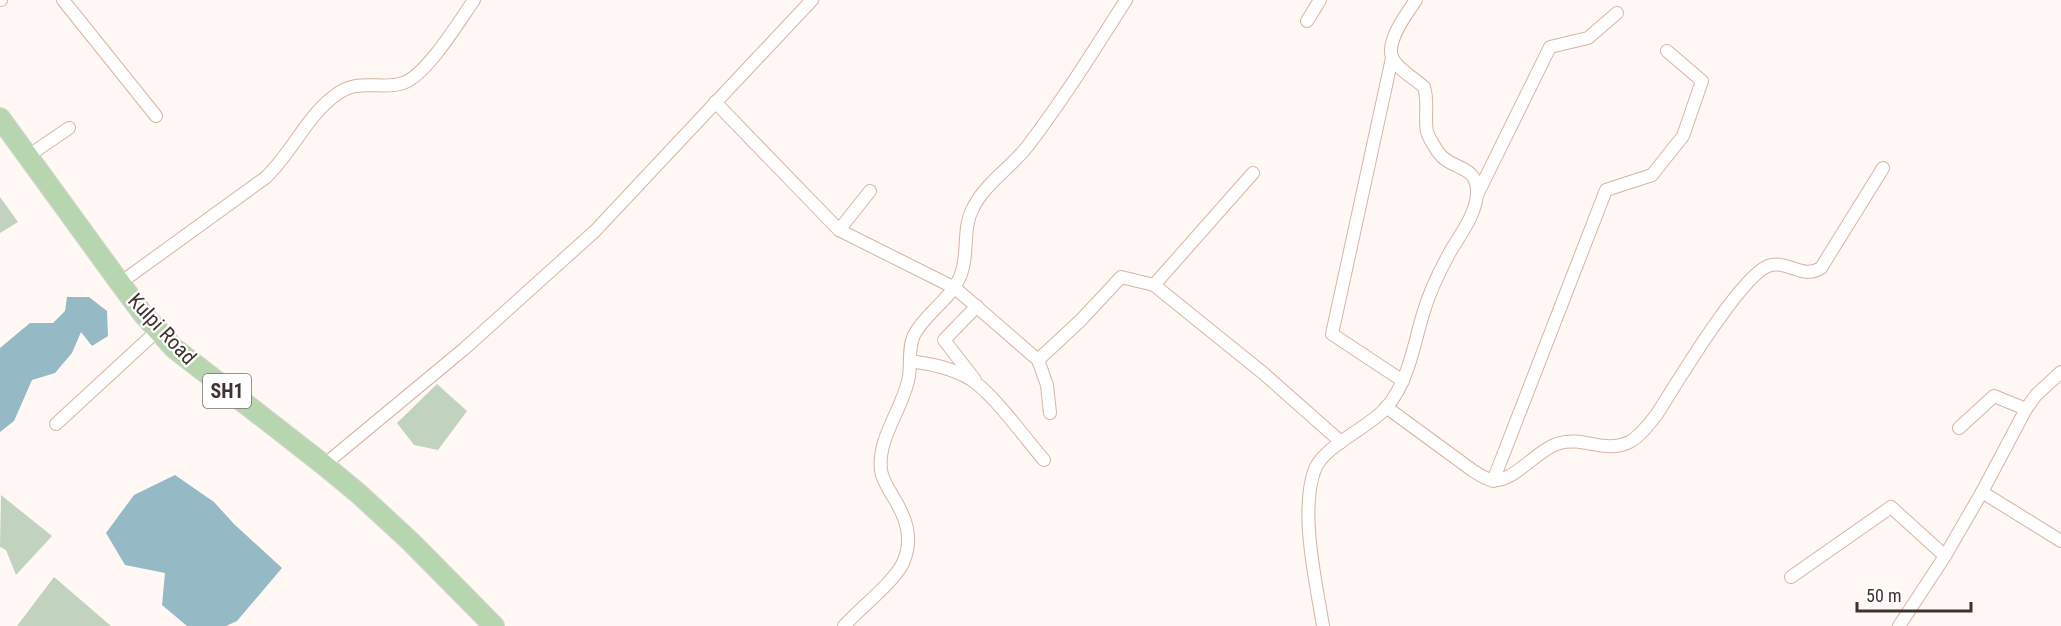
<svg xmlns="http://www.w3.org/2000/svg" width="2061" height="626" font-family="'Roboto Condensed',sans-serif">
<rect width="100%" height="100%" fill="#fff8f5"/>
<g fill="#c1d3bf">
<polygon points="0,197 18,222 0,233"/>
<polygon points="437,384 467,411 438,450 414,445 397,423"/>
<polygon points="1,495 52,536 16,575 6,550 0,547"/>
<polygon points="54,577 111,626 17,626"/>
</g>
<g fill="#95b9c5">
<polygon points="67,297 89,297 107,311 108,336 92,346 81,332 72,353 55,373 32,380 14,421 0,432 0,348 30,323 53,323 65,311"/>
<polygon points="175,475 214,502 234,524 282,568 237,621 226,626 187,626 162,605 165,573 125,565 106,533 134,495"/>
</g>
<g fill="none" stroke-linecap="round" stroke-linejoin="round">
<defs>
<g id="minor">
<polyline points="0,0 1,0"/>
<polyline points="63,0 156,116"/>
<polyline points="1307,21 1320,0"/>
<polyline points="1392,58 1332,334 1403,381"/>
<polyline points="715,102 839,230 955,288 1038,360 1081,320 1121,277 1154,285 1263,373 1341,442"/>
<polyline points="28,156 69,128"/>
<polyline points="1478,193 1550,47 1588,38 1617,13"/>
<polyline points="839,230 870,191"/>
<path d="M 120,283 L 265,178 C 291,154 305,119 333,97 C 358,76 380,91 403,83 C 426,76 460,20 474,0"/>
<polyline points="1154,285 1253,173"/>
<polyline points="1038,360 1047,385 1050,413"/>
<path d="M 910,361 C 931,364 953,368 972,380 C 996,397 1024,437 1044,460"/>
<polyline points="975,380 944,340 977,306"/>
<path d="M 1386,407 L 1472,470 C 1478,474 1485,479 1492,480 C 1514,483 1538,448 1560,443 C 1571,440 1581,442 1592,444 C 1626,452 1637,440 1657,414 C 1676,384 1740,277 1768,266 C 1787,259 1802,280 1821,268 L 1883,168"/>
<polyline points="56,424 158,330"/>
<polyline points="1959,428 1994,396 2026,409"/>
<polyline points="324,465 464,349 595,231 812,0"/>
<polyline points="1493,481 1606,190 1652,175 1683,136 1702,81 1667,51"/>
<polyline points="1982,492 2061,541"/>
<polyline points="1791,577 1891,507 1945,556"/>
<path d="M 844,626 C 860,608 893,583 903,563 C 914,538 906,517 892,495 C 888,488 882,479 881,470 C 877,437 904,408 909,376 C 911,362 908,348 914,335 C 926,312 952,299 961,274 C 969,253 962,228 973,208 C 984,185 1011,167 1027,147 C 1063,100 1094,50 1126,0"/>
<path d="M 1323,626 C 1316,582 1299,511 1315,469 C 1324,446 1370,427 1387,407 C 1409,380 1413,347 1423,314 C 1429,293 1439,272 1450,252 C 1460,235 1478,212 1477,190 C 1476,164 1450,170 1438,152 C 1434,146 1429,138 1427,132 C 1424,118 1429,103 1424,87 C 1414,78 1397,69 1392,57 C 1386,41 1407,13 1416,0"/>
<polyline points="1899,626 1945,556 1982,492 2026,409 2036,395 2061,372"/>
</g>
<polyline id="primary" points="0,118 120,283 143,314 174,348 324,465 359,494 410,541 494,626"/>
</defs>
<use href="#minor" stroke="#d6b5a5" stroke-width="14"/>
<use href="#primary" stroke="#d9d6d5" stroke-width="22"/>
<use href="#minor" stroke="#fff" stroke-width="12"/>
<use href="#primary" stroke="#b7d6af" stroke-width="20"/>
</g>
<g text-anchor="middle" stroke-width="4.5" stroke-linejoin="round" paint-order="stroke">
<rect fill="#fff" stroke="#79706c" stroke-width="1.5" x="203" y="374" width="48" height="34" rx="4.5"/>
<g font-size="20" font-weight="bold" fill="#40332d">
<text x="227" y="398">SH1</text>
</g>
<g font-size="21" fill="#40332d" stroke="#fff">
<text transform="translate(162 329) rotate(47)" y="7">Kulpi Road</text>
</g>
</g>
<path d="M1857 602v9h114v-9" fill="none" stroke="#40332d" stroke-width="3"/>
<text x="1866" y="602" font-size="18" fill="#40332d" stroke="#ffffff" stroke-width="4.5" paint-order="stroke">50 m</text>
</svg>
